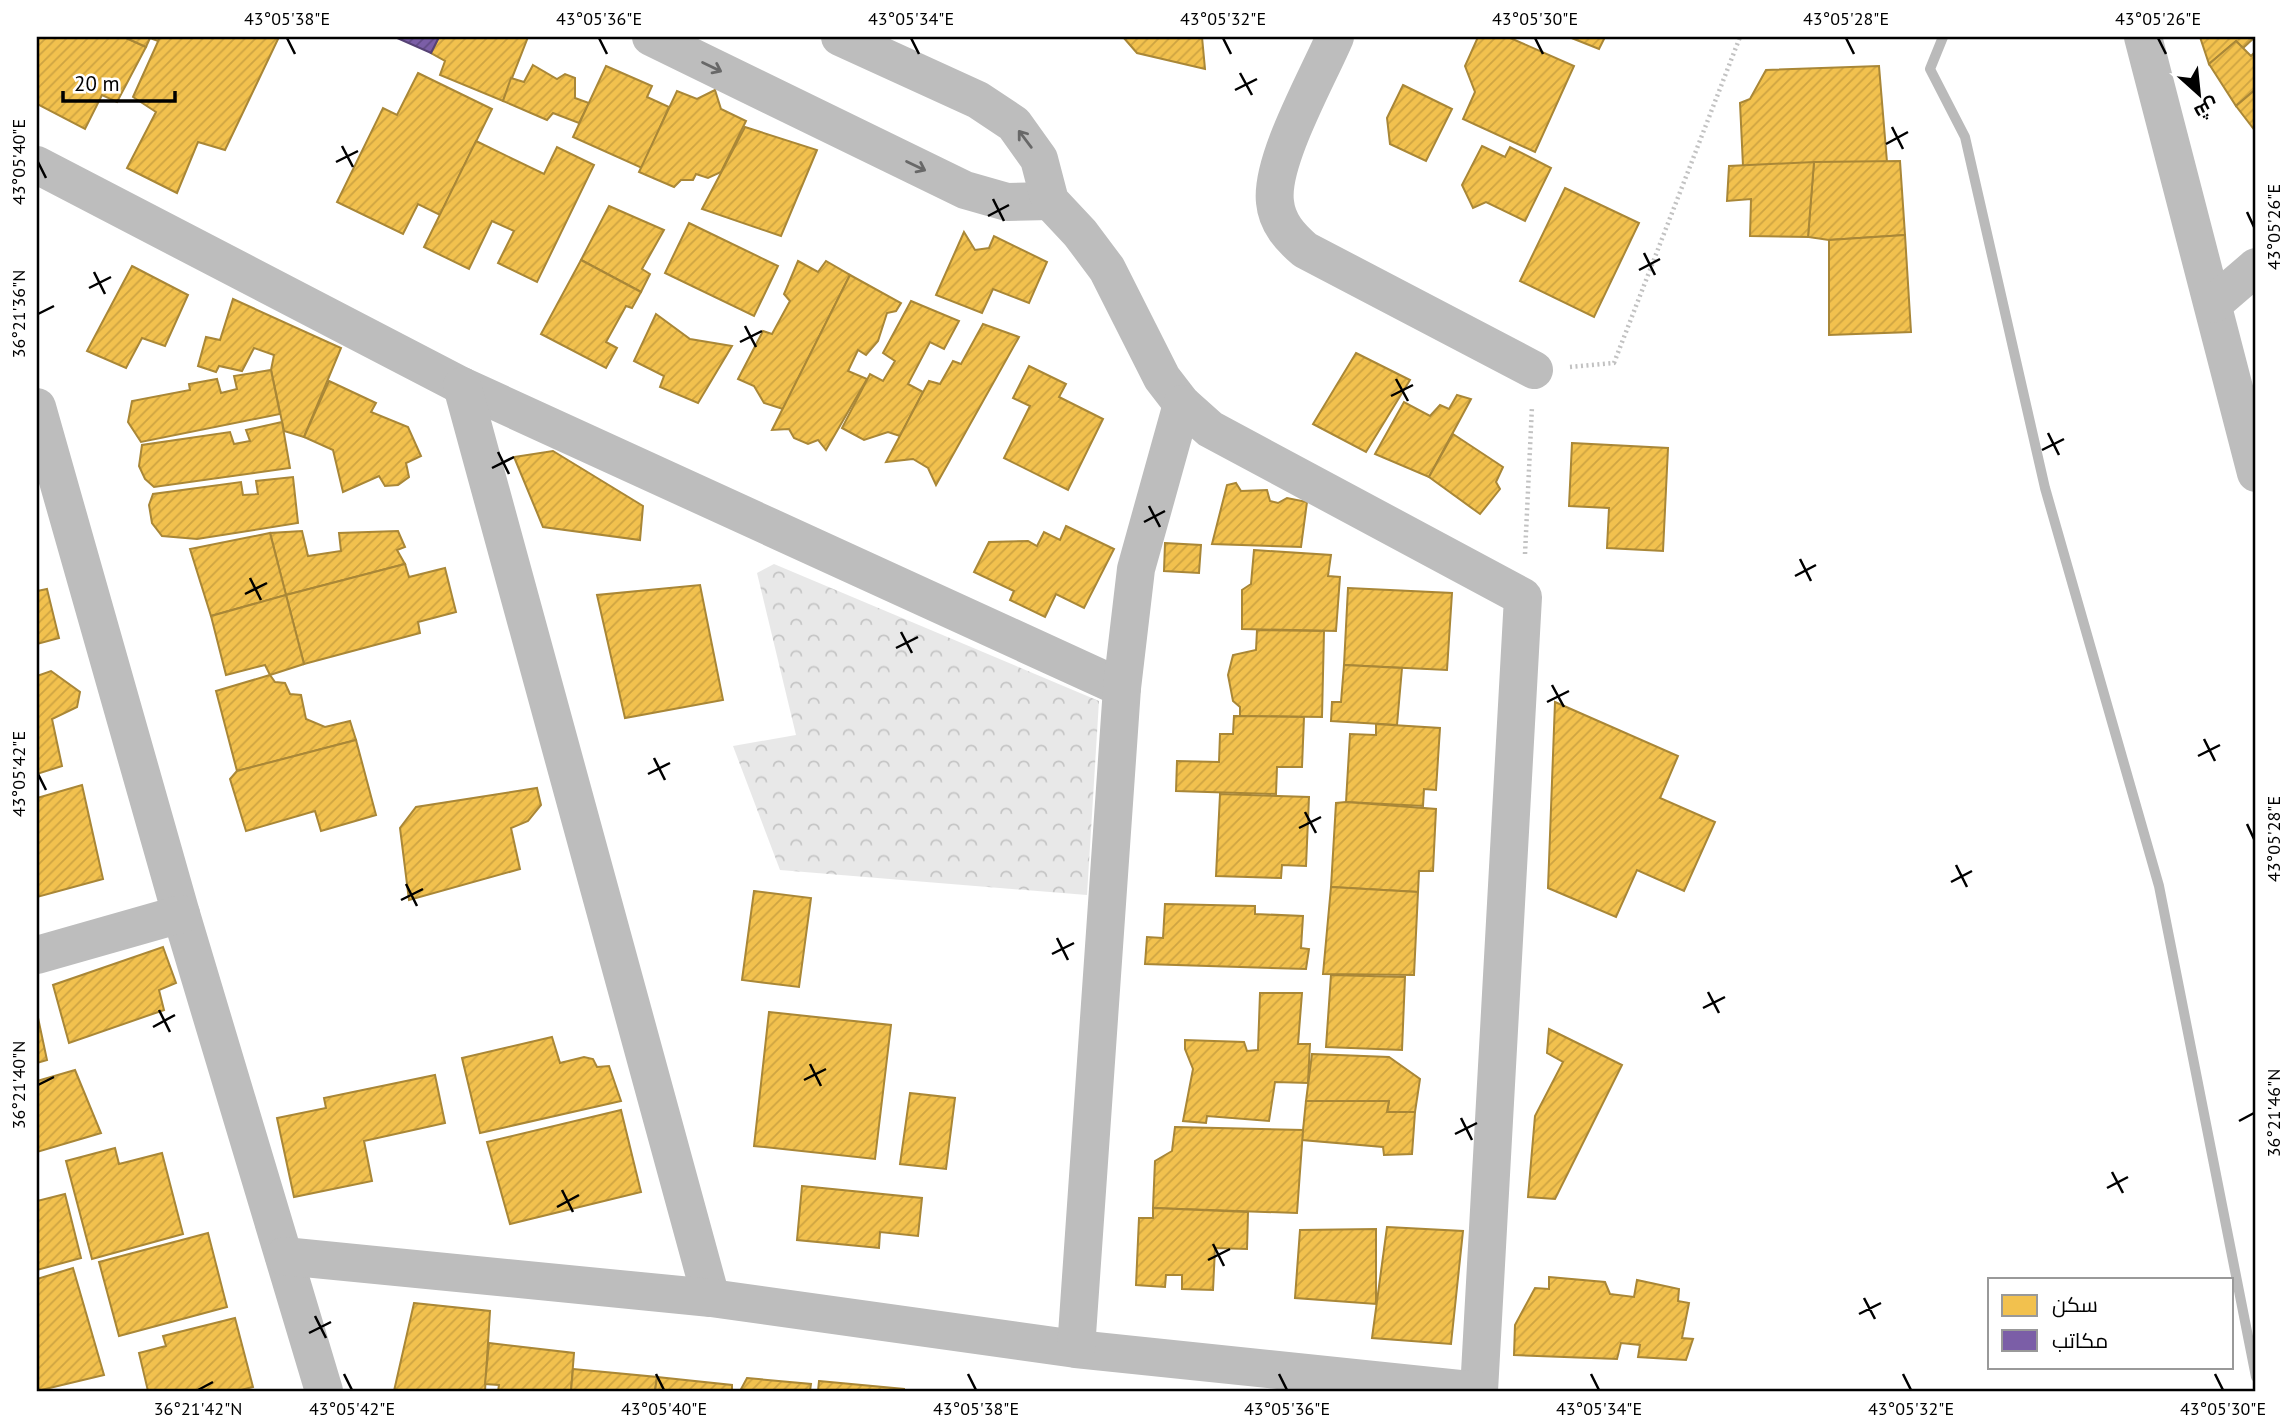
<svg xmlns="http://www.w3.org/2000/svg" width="2293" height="1428" font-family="'PT Sans',Cairo,sans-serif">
<defs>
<pattern id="park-crowns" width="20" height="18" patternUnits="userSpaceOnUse" patternTransform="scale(1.75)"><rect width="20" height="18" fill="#e8e8e8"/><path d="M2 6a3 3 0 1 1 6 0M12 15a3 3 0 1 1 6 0" fill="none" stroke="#c5c5c5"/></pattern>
<pattern id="homes-hatch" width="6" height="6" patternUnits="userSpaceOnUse" patternTransform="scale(1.75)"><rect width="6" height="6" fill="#f2c14e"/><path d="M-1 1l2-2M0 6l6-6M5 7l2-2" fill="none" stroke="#cea442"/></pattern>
<pattern id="offices-hatch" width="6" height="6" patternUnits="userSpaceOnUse" patternTransform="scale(1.75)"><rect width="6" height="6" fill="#7b5ea7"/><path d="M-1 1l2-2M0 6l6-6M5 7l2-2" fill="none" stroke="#624b86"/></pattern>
</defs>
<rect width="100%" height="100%" fill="#fff"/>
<polygon fill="url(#park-crowns)" points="774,564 1099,701 1087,895 780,870 733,746 796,735 757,573"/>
<g fill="url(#homes-hatch)" stroke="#a98737" stroke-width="2">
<polygon points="37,37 124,37 146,47 117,102 102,95 85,129 37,104"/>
<polygon points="124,37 160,37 158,41 150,38 146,47"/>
<polygon points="160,37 279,37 225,150 198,142 177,193 127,168 156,112 133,97"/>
<polygon points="439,37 528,37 503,101 440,75 445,61 431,53"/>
<polygon points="1123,37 1202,37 1205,69 1137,53"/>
<polygon points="1478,37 1508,37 1574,66 1535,152 1463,119 1475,92 1465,66"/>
<polygon points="1569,37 1605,37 1599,49"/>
<polygon points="2200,37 2255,37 2243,48 2236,41 2209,64"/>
<polygon points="2236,41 2251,56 2256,51 2256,89 2236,106 2209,64"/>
<polygon points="533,65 557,79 565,74 575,78 575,98 589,103 579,123 553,113 547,120 503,101 511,78 524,82"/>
<polygon points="606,66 652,86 647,97 669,107 642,168 573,137"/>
<polygon points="1879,66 1887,162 1743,166 1740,103 1750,99 1766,70"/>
<polygon points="418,73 492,109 440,215 418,204 403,234 337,202 383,108 397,115"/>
<polygon points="1403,85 1452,109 1426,161 1390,144 1387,118"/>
<polygon points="2256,89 2256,132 2236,106"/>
<polygon points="715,90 721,109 746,121 721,172 708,178 696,174 693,180 681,180 674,187 639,172 677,91 697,99"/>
<polygon points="745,127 817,150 781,236 702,209"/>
<polygon points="476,141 544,174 557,147 594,165 537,282 498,263 514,231 492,221 469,269 424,247"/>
<polygon points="1482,146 1505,157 1510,147 1551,168 1525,221 1486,202 1473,208 1462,185"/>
<polygon points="1900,161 1905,235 1829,240 1808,237 1814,162"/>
<polygon points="1814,162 1808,237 1750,236 1751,199 1727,201 1729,166"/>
<polygon points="1565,188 1639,223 1594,317 1520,281"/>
<polygon points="609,206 664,230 642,269 650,274 641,292 581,260"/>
<polygon points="689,223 778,266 754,316 665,273"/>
<polygon points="964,232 975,250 989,248 994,236 1047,262 1029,303 993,289 982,313 936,295"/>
<polygon points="1905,235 1911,332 1829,335 1829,240"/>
<polygon points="581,260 641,292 632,308 626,306 606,342 617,348 606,368 541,334"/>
<polygon points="798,261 818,272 826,261 850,275 783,409 764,403 754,386 738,379 763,331 772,334 790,301 784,294"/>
<polygon points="132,266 188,295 165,346 142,338 126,368 87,351"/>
<polygon points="850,275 901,303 896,311 887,313 878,341 866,355 858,350 848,371 867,379 826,450 818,440 808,444 794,438 789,429 772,430"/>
<polygon points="233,299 341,348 304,437 284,431 271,370 274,355 254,348 242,371 219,366 216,372 198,366 206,337 220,340"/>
<polygon points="911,301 959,321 944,349 930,342 908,384 923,392 900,436 888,432 864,440 842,428 870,374 883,381 895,361 883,353"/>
<polygon points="656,314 690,339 732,346 698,403 660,387 664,376 634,361"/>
<polygon points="983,324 1019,337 936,485 928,468 913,459 886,462 929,381 940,384 953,361 961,364"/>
<polygon points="1356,353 1410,380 1366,452 1313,424"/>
<polygon points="1029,366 1066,384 1059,397 1103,419 1068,490 1004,458 1030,406 1013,398"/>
<polygon points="271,370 280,414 141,442 128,422 132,401 190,390 189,384 217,379 221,393 237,389 234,376"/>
<polygon points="329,381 376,403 371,412 408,427 421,456 406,463 409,477 398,485 385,486 379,476 343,492 333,450 304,437"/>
<polygon points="1457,395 1471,399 1429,477 1375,454 1404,402 1430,416 1440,405 1449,409"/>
<polygon points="282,422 290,468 154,487 145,479 139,466 142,445 230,432 234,444 250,441 246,430"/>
<polygon points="1453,434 1503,467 1496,482 1500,489 1480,514 1429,477"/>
<polygon points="1572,443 1668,448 1663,551 1607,548 1609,508 1569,506"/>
<polygon points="553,451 643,506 640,540 543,527 514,457"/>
<polygon points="293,477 298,523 197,539 162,536 152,523 149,505 153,494 241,482 243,495 258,494 256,481"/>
<polygon points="1236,483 1241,491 1267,490 1270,501 1278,503 1287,498 1307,502 1301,547 1212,544 1227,485"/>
<polygon points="1066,526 1114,549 1084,608 1056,594 1045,617 1010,600 1014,591 974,572 989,542 1028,541 1037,546 1044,532 1060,540"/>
<polygon points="302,531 308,556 341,551 339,533 398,531 405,547 397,550 405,564 286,595 270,533"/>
<polygon points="270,533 286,595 211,616 190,549"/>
<polygon points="1165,543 1201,545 1199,573 1164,571"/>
<polygon points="1254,550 1331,555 1328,576 1340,577 1336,631 1242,629 1242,590 1251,584"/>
<polygon points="405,564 409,577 445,568 456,612 418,622 420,633 304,664 286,595"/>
<polygon points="700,585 723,700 625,718 597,595"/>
<polygon points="1348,588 1452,593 1447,670 1344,665"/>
<polygon points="47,589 59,638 37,644 37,591"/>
<polygon points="286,595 304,664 270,675 265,665 226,675 211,616"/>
<polygon points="1257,630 1324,631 1322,717 1240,716 1240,707 1233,701 1228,675 1233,655 1256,650"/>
<polygon points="1344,665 1402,668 1397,725 1331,721 1332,702 1341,702"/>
<polygon points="51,671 80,692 77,707 52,719 62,766 37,774 37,676"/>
<polygon points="270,675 275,682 285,683 290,694 301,695 306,719 325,727 350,721 356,740 237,771 216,691"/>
<polygon points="1555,702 1678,756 1660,798 1715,822 1684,891 1637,870 1616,917 1548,888"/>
<polygon points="1234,716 1304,717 1302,767 1277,767 1276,794 1176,791 1177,761 1219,762 1220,734 1233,734"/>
<polygon points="1376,724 1440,728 1436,790 1424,789 1423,806 1346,802 1350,734 1376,735"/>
<polygon points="356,740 376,815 321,831 315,811 246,831 230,779 237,771"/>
<polygon points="82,785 103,879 37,897 37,798"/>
<polygon points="537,788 541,805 528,821 511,828 520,869 409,900 400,828 416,807"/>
<polygon points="1220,794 1309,797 1306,866 1282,865 1281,878 1216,876"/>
<polygon points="1346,802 1436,809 1433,871 1419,871 1418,892 1331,887 1336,803"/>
<polygon points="1331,887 1418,892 1414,975 1323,974"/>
<polygon points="754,891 811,898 799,987 742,980"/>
<polygon points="1165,904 1255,906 1255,914 1303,916 1301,948 1309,949 1306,969 1145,964 1147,937 1163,938"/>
<polygon points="163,947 176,983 159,990 164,1010 69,1043 53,985"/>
<polygon points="1331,975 1405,977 1402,1050 1326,1047"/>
<polygon points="1260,993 1302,993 1298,1044 1310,1044 1308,1083 1275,1082 1269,1121 1207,1116 1206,1123 1183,1121 1193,1069 1185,1049 1185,1040 1244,1042 1247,1051 1258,1050"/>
<polygon points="769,1012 891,1025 875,1159 754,1146"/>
<polygon points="37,1013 47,1060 37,1063"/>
<polygon points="1549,1029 1622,1065 1555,1199 1528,1197 1535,1116 1563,1062 1547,1053"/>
<polygon points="552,1037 560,1063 584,1057 593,1059 597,1067 609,1066 621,1101 480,1133 462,1058"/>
<polygon points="1312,1054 1389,1057 1420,1079 1415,1112 1387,1112 1389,1101 1306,1101"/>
<polygon points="75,1070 101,1133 37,1152 37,1081"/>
<polygon points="435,1075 445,1123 364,1141 372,1181 294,1197 277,1118 326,1108 324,1098"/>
<polygon points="910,1093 955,1098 946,1169 900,1164"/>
<polygon points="1306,1101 1389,1101 1387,1112 1415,1112 1412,1154 1384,1155 1383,1147 1302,1140"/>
<polygon points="621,1110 641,1192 510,1224 487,1142"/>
<polygon points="1175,1127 1303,1130 1297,1213 1153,1208 1155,1161 1172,1151"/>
<polygon points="115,1148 119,1164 162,1153 183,1234 92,1259 66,1161"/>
<polygon points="802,1186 922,1198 918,1236 880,1232 879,1248 797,1240"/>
<polygon points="65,1194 81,1258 37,1270 37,1201"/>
<polygon points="1153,1208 1248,1212 1247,1249 1215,1248 1213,1290 1182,1289 1182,1275 1166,1275 1165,1287 1136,1285 1139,1218 1153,1218"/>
<polygon points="1387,1227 1463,1231 1451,1344 1372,1338"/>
<polygon points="1376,1229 1376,1304 1295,1298 1300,1230"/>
<polygon points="208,1233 227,1307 119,1336 99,1262"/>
<polygon points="73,1268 104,1375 37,1391 37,1279"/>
<polygon points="1549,1277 1605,1282 1610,1294 1634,1297 1637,1280 1679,1289 1678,1301 1689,1303 1682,1338 1693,1339 1686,1360 1638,1357 1640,1345 1621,1343 1617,1359 1514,1355 1515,1325 1535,1288 1549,1289"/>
<polygon points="414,1303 490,1311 485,1391 394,1391"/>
<polygon points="235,1318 253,1387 237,1391 148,1391 139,1353 166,1346 163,1336"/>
<polygon points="489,1343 574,1353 571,1391 498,1391 499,1385 485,1384"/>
<polygon points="573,1369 657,1377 655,1391 571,1391"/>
<polygon points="657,1377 732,1385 732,1391 655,1391"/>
<polygon points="747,1378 811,1384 810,1391 740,1391"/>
<polygon points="819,1381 904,1389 904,1391 818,1391"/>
</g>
<polygon fill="url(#offices-hatch)" stroke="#564275" stroke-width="2" points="395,37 439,37 431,53"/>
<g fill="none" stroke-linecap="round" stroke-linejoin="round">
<polyline stroke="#bababa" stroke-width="10" points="1943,37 1930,69 1965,137 2045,488 2159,886 2256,1377"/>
<g stroke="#c2c2c2" stroke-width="4.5" stroke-dasharray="2 3.5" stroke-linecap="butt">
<polyline points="1570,367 1614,363 1740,37"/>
<polyline points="1525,554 1532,406"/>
</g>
<g stroke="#bdbdbd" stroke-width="38">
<polyline points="651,37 965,190 1007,202 1050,201"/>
<polyline points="840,37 978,100 1014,124 1039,159 1050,201 1080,233 1107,269 1162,378 1182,404 1210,429 1523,597 1479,1391"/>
<path d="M 1335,37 C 1318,77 1270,161 1275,202 C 1277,223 1290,237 1305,250 L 1534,370"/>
<polyline points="2143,37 2256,473"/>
<polyline points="37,165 462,386 1122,688"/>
<polyline points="2213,304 2256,267"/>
<polyline points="462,386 711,1298"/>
<polyline points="37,407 181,914 324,1391"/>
<polyline points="37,955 181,914"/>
<polyline points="284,1256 711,1298 1076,1349 1479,1391"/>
<polyline points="1076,1349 1122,688 1136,569 1182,404"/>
</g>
</g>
<defs><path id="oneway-shaft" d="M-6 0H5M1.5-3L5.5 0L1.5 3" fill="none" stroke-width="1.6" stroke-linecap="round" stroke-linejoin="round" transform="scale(1.75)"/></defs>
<g stroke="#686868">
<use href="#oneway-shaft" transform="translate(712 67) rotate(26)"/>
<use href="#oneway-shaft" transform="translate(1025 139) rotate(-127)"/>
<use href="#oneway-shaft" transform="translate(916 166) rotate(26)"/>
</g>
<path fill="none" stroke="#000" stroke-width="2.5" d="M 287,38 L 295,54M 599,38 L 607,54M 911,38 L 919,54M 1223,38 L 1231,54M 1535,38 L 1543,54M 1846,38 L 1854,54M 2158,38 L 2166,54M 1240,73 L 1252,95M 1235,90 L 1257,79M 1892,127 L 1903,149M 1886,144 L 1908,132M 342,146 L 353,167M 38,162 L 46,178M 336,162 L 358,151M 993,199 L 1004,221M 2247,212 L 2254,227M 988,216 L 1009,205M 1644,253 L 1655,275M 1639,270 L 1660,259M 94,272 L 105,294M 89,288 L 111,277M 38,314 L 54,306M 745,326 L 756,347M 740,342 L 762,331M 1396,379 L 1408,401M 1391,396 L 1413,385M 2048,433 L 2059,455M 2042,450 L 2064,439M 498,452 L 509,474M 492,468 L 514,457M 1149,506 L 1160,527M 1144,522 L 1165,511M 1800,559 L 1811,581M 1795,576 L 1816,565M 250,578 L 261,600M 245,594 L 267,583M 901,632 L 912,653M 896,648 L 918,637M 1552,685 L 1564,707M 1547,702 L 1569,691M 2204,739 L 2215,761M 2198,756 L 2220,745M 654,758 L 665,780M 38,774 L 46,790M 648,774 L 670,763M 1305,812 L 1316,833M 2247,824 L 2254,839M 1299,828 L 1321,817M 1956,865 L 1967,887M 1951,882 L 1972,871M 406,884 L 417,906M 401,900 L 423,889M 1057,938 L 1068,960M 1052,954 L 1074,943M 1708,992 L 1719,1013M 1703,1008 L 1725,997M 159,1010 L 170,1032M 153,1027 L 175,1015M 810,1064 L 821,1086M 804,1080 L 826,1069M 38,1085 L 54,1077M 1461,1118 L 1472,1140M 2239,1121 L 2254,1113M 1455,1134 L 1477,1123M 2112,1172 L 2123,1193M 2107,1188 L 2128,1177M 562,1190 L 573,1212M 557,1207 L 579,1195M 1213,1244 L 1224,1266M 1208,1260 L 1230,1249M 1864,1298 L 1875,1319M 1859,1314 L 1881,1303M 315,1316 L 326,1338M 309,1333 L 331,1322M 344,1374 L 352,1390M 656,1374 L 664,1390M 968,1374 L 976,1390M 1279,1374 L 1287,1390M 1591,1374 L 1599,1390M 1903,1374 L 1911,1390M 2215,1374 L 2223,1390M 198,1390 L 213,1382"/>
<rect width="2293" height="1428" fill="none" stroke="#ffffff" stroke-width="77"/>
<rect x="1988" y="1278" width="245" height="91" fill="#ffffff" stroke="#999999" stroke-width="2"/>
<rect x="2002" y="1295" width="35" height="21" fill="#f2c14e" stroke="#999999" stroke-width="2"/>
<text x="2052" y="1312" font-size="21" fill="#000000">سكن</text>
<rect x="2002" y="1330" width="35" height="21" fill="#7b5ea7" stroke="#999999" stroke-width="2"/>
<text x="2052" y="1348" font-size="21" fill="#000000">مكاتب</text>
<g transform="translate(2199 94) rotate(153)" stroke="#ffffff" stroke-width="5" paint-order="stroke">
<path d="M0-5L12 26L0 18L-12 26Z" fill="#000000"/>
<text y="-10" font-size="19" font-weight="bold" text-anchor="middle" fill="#000000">ش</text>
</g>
<path d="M63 91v10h112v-10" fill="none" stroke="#000000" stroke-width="3.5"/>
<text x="74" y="91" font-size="21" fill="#000000" stroke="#ffffff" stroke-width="5" paint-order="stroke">20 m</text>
<rect x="38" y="38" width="2216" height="1352" fill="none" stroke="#000" stroke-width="2.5"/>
<g font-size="18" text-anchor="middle" fill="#000">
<text x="287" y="25">43°05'38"E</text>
<text x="599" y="25">43°05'36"E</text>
<text x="911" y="25">43°05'34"E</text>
<text x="1223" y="25">43°05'32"E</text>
<text x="1535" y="25">43°05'30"E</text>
<text x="1846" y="25">43°05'28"E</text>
<text x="2158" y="25">43°05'26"E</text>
<text transform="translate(19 162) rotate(-90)" y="6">43°05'40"E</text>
<text transform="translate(2274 227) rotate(-90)" y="6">43°05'26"E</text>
<text transform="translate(19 314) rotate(-90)" y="6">36°21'36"N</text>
<text transform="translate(19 774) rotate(-90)" y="6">43°05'42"E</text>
<text transform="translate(2274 839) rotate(-90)" y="6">43°05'28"E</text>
<text transform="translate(19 1085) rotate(-90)" y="6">36°21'40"N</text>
<text transform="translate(2274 1113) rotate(-90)" y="6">36°21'46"N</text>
<text x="198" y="1415">36°21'42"N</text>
<text x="352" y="1415">43°05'42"E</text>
<text x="664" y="1415">43°05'40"E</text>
<text x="976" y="1415">43°05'38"E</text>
<text x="1287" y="1415">43°05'36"E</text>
<text x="1599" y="1415">43°05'34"E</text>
<text x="1911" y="1415">43°05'32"E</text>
<text x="2223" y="1415">43°05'30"E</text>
</g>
</svg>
